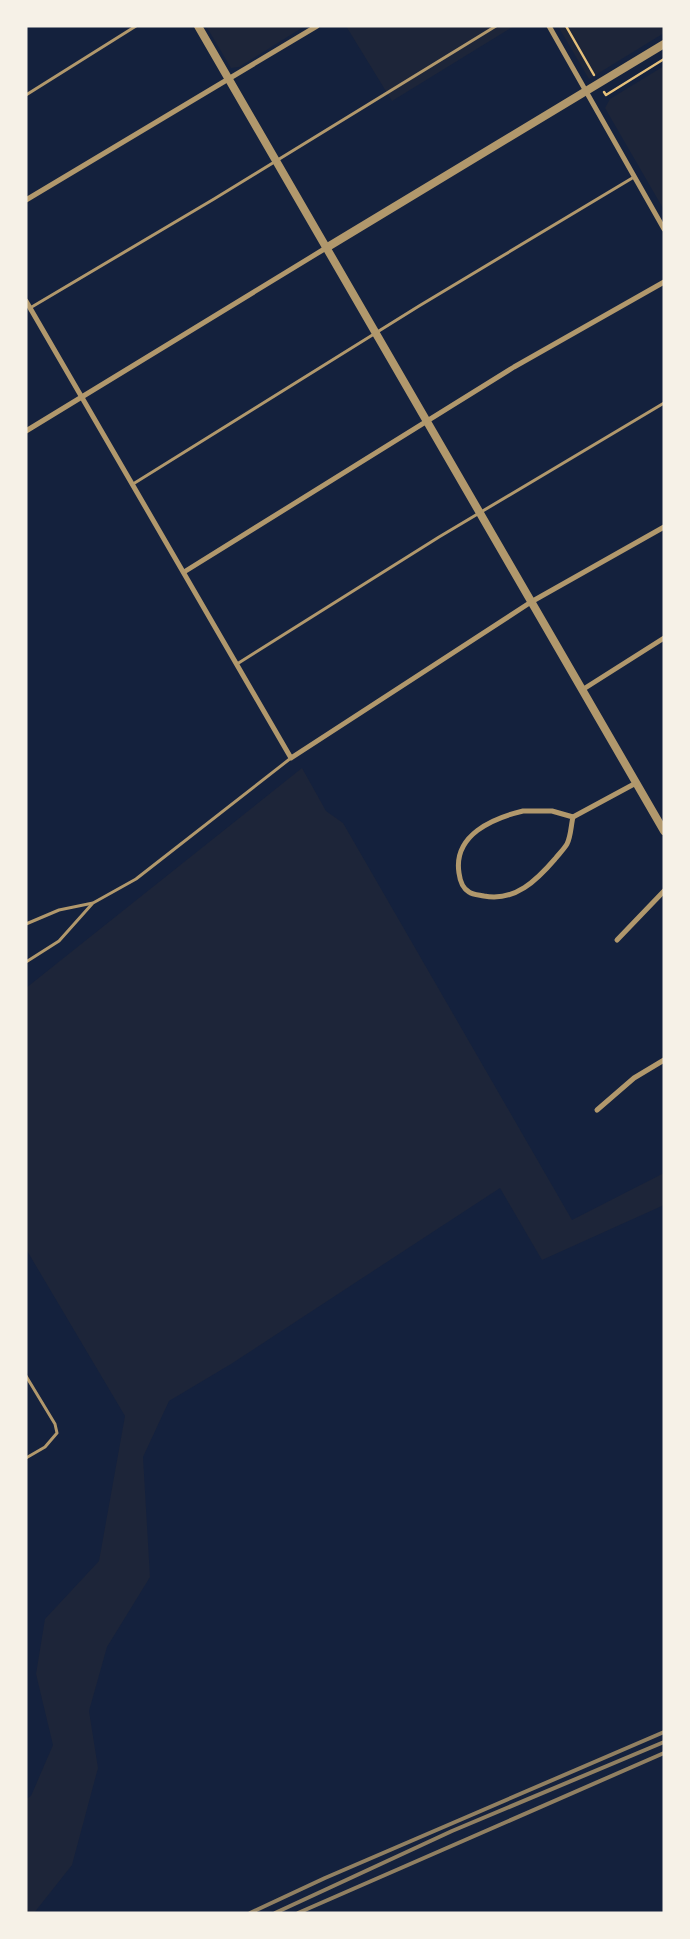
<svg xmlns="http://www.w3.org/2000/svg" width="690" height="1939" font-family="'PT Serif',serif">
<rect width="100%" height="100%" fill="#14213d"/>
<g fill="#1d2539">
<polygon points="206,26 305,26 239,67 231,68"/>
<polygon points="346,26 514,26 392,101"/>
<polygon points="558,26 664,26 664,33 589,79"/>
<polygon points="664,66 664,210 605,108 610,99"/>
<polygon points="302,768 326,811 343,823 572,1220 664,1173 664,1205 542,1260 500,1188 231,1364 169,1401 143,1457 150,1577 107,1647 89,1711 98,1768 72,1865 34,1913 26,1913 26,1799 31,1796 53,1745 36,1674 45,1619 99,1561 125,1416 26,1249 26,988"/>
</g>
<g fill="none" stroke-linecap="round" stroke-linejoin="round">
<g stroke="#e5c07b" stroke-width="2.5">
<polyline points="566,26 594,75"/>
<polyline points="604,92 606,95 664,59"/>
</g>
<g stroke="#b1986c" stroke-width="3">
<polyline points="26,95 136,26"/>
<polyline points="30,308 214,199 496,26"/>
<polyline points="133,484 419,306 634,177"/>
<polyline points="237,664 439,537 664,403"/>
<polyline points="26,924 59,910 93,903 136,879 291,758"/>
<polyline points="26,962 59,941 92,904"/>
<polyline points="26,1376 55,1424 57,1433 45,1447 26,1458"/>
</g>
<g stroke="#b1986c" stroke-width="5">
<polyline points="549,26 664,229"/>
<polyline points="26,200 317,26"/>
<polyline points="26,301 291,758 531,602 664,527"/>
<polyline points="26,431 326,248"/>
<polyline points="184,572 514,367 664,282"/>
<polyline points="582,690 664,638"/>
<path d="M 523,811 L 552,811 L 573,817 C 571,825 571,836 567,844 C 564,849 559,854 555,859 C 537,880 515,902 484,896 C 480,895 473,895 469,892 C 462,888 460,881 459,873 C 453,835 493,818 523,811 Z"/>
<polyline points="573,817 636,783"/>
<polyline points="617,940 664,891"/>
<polyline points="597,1110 634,1078 664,1060"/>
</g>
<g stroke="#b1986c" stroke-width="8">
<polyline points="198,26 664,831"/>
<polyline points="326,248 664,44"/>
</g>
<g stroke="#918062" stroke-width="4">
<polyline points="250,1913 325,1878 664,1732"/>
<polyline points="275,1913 452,1831 664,1742"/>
<polyline points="298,1913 664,1753"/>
</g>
</g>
<rect width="690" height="1939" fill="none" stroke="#f6f1e7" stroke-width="55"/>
</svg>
